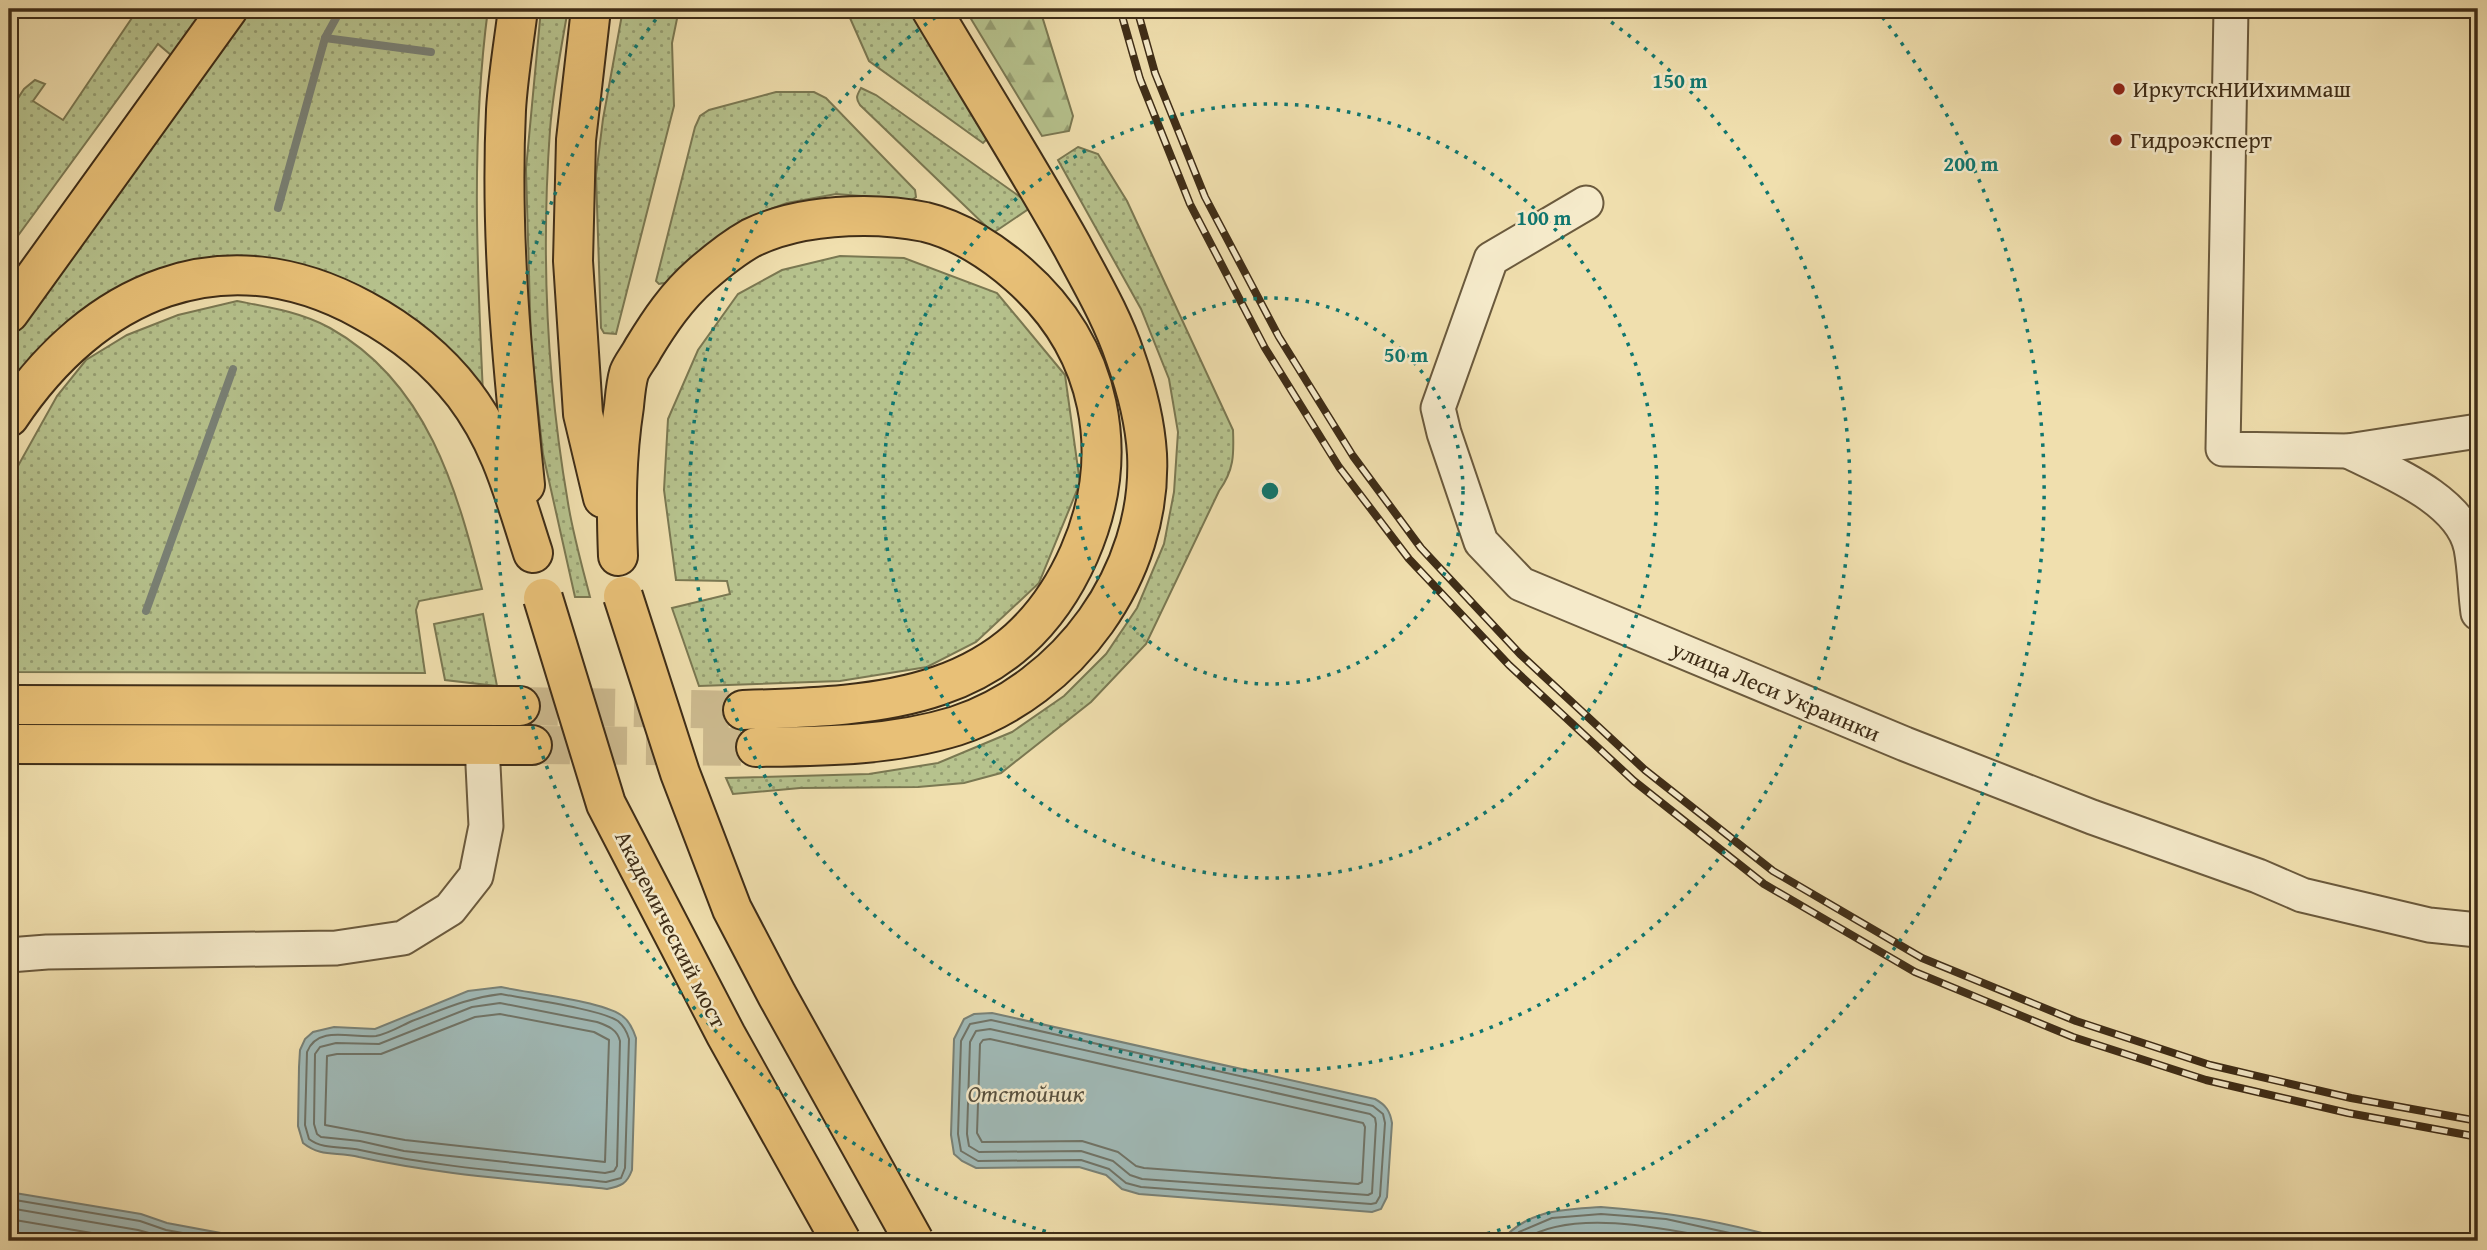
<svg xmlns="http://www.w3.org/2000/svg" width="2487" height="1250" font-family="'Gentium Book Plus',serif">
<defs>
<pattern id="grass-dots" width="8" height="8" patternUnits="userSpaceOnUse" patternTransform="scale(1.75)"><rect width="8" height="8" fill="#b6c28d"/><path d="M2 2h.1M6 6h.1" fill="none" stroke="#959e72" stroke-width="1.8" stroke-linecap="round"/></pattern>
<pattern id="forest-firs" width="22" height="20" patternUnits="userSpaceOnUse" patternTransform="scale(1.75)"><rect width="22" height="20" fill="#b6c28d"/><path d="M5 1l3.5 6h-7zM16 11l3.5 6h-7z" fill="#959e72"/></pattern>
</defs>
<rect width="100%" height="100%" fill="#f0dfae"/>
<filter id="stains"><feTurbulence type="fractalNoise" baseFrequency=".00286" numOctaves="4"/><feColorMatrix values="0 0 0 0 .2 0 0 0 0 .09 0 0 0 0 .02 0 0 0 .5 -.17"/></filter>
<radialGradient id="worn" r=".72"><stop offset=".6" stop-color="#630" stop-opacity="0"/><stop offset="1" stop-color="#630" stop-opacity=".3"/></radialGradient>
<g fill="url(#grass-dots)" stroke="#7a7852" stroke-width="2">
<polygon points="138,9 204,9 171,55 158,44 9,248 9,112 24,89 35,80 45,84 33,101 63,120"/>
<path d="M 244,9 L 488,9 C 471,137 477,265 483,394 L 461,377 L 223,265 L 9,392 L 9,333 Z"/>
<path d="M 541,9 L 568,9 C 561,49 553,90 550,130 C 541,254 547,381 568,503 C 573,534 582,566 590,597 L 575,597 L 543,454 L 531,345 L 526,169 Z"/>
<polygon points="623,9 679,9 672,43 674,106 616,334 604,333 601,328 596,175 603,119"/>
<polygon points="846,9 913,9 989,137 983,143 869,61"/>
<path d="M 861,88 L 876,95 L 1033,206 L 993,233 L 860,105 C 855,98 857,95 861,88 Z"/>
<polygon points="776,92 814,92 826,98 915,190 916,197 912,200 836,194 787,203 763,212 670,282 659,284 656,281 695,127 700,116 709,110"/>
<path d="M 1078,147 L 1098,154 L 1127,201 L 1233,430 C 1234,455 1234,470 1219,491 L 1146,644 L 1091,702 L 1001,773 L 964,783 L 918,787 L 800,788 L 733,794 L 726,778 L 869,774 L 938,763 L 1012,732 L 1064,696 L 1106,654 L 1137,608 L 1164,544 L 1174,492 L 1178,432 L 1169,379 L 1141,309 L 1058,160 Z"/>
<polygon points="840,256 904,258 997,293 1065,375 1080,483 1039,583 976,642 927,667 840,681 699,686 672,608 730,594 727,581 676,580 664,490 668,419 698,350 738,294 782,270"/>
<path d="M 237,301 C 268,307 301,312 330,328 C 427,382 457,489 482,589 L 419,601 L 416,610 L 425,673 L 9,672 L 9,482 L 57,396 L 86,360 L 127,335 L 178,315 Z"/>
<polygon points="483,614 497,686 445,680 434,624"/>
</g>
<polygon fill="url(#forest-firs)" stroke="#7a7852" stroke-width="2" points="965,9 1046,9 1042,16 1073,116 1069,131 1042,136"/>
<g fill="#a0b9b6" stroke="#798176" stroke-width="2">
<path d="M 501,987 C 528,993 601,1001 621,1015 C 629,1020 633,1029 636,1038 L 632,1170 C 627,1184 621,1186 607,1189 C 524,1180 440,1175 359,1157 C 337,1151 322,1158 303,1143 L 298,1126 L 299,1067 L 300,1050 L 305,1039 L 313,1032 L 334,1027 L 375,1029 L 468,991 Z"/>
<path d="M 992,1013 L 1375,1099 C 1386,1105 1390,1111 1392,1123 L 1387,1197 L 1381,1209 L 1372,1212 L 1139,1194 L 1122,1189 L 1106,1175 L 1079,1167 L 976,1168 L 962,1161 L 954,1154 L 951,1135 L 954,1039 L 964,1019 L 974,1014 Z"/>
<polygon points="9,1192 141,1214 167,1223 258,1240 294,1241 9,1241"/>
<path d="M 1601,1207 C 1666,1212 1727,1221 1789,1241 L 1501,1241 C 1529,1209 1562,1210 1601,1207 Z"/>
</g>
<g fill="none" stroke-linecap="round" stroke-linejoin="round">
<g stroke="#707366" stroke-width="2">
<path d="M 501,994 C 526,999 600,1009 618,1021 C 624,1026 627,1032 629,1039 L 625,1168 L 621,1178 L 606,1182 C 524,1173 441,1168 360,1150 C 343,1146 323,1150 309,1139 L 305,1125 L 307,1052 C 318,1024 353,1039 376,1036 C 388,1034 401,1026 412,1021 C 444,1009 467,998 501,994 Z"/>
<path d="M 500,1003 L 597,1022 C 608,1026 617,1029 620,1041 L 617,1166 L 614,1171 L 605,1173 L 404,1151 L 360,1141 L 321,1137 L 317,1134 L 314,1124 L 315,1054 L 320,1047 L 336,1043 L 379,1044 L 472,1007 Z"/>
<polygon points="500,1014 594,1032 609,1040 605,1162 405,1140 325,1125 327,1056 337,1054 381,1054 475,1017"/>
<polygon points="991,1020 1373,1106 1383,1114 1385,1123 1380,1196 1376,1203 1371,1204 1141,1187 1126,1183 1109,1169 1081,1160 978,1161 961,1151 958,1134 961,1041 970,1024"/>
<polygon points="990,1029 1370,1114 1375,1118 1376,1124 1372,1193 1368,1195 1142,1179 1130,1175 1113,1161 1081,1151 979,1152 969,1146 967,1134 970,1042 976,1031"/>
<polygon points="990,1039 1363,1123 1365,1127 1362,1182 1358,1184 1144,1168 1136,1166 1118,1152 1082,1141 982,1142 977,1133 980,1044 983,1040"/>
<polyline points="9,1199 140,1221 166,1230 227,1241"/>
<polyline points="9,1208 138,1230 178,1241"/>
<polyline points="9,1219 139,1241"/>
<polyline points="1510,1241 1519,1232 1552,1218 1601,1214 1666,1219 1766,1241"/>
<path d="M 1522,1241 C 1571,1206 1673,1230 1728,1241"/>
<path d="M 1545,1241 C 1579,1227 1641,1234 1677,1241"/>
</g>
<g stroke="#798176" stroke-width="8">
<polyline points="325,38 431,52"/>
<polyline points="278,208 325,38 341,9"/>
<polyline points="146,611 233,369"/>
</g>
<g stroke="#cdbb90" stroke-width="38" stroke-dasharray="38 19" stroke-linecap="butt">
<polyline points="520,706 743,710"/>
<polyline points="532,745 756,747"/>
</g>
<defs>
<g id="minor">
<polyline points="2231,9 2223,449 2348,451 2478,431"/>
<polyline points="1586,203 1491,259 1438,408 1444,433 1481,542 1521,584 1905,744 2092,817 2258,876 2302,895 2429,925 2478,930"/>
<path d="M 2348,451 C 2388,471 2461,499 2471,548 C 2475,569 2475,591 2478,613"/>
<polyline points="9,955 47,952 336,948 403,938 450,909 476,876 486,826 482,745"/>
</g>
<g id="major">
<path d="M 518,9 C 514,42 508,76 506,110 C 500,235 512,360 525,485"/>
<polyline points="591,9 576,140 573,261 583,414 603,498"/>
<polyline points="9,313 228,9"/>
<path d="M 9,417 C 93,291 223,233 363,310 C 402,331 437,359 464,394 C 502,444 514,495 533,553"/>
<path d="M 618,556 C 616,505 616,458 624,406 C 625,396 626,383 629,373 C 632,365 639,357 643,349 C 660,321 677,296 701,275 C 717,261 733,248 751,238 C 786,221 825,216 864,216 C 884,216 905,218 925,222 C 959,230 993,252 1019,275 C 1102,348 1123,454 1079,554 C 1014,701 883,706 743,710"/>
<polyline points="9,705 520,706"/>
<polyline points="9,744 532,745"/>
<path d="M 756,747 C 823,746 891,746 956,726 C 1068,689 1153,574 1147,454 C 1145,420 1136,387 1125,356 C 1112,317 1091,282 1072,246 C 1027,166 978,88 931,9"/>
</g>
</defs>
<use href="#minor" stroke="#6b5a3d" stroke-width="37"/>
<use href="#major" stroke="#3f2d17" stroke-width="42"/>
<use href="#minor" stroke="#f5eaca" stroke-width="33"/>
<use href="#major" stroke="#e8c077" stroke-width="38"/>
<defs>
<g id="rail">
<polyline points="1120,9 1140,79 1190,204 1265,348 1339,467 1409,559 1509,665 1634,781 1764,884 1915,972 2073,1037 2206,1080 2348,1113 2478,1137"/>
<polyline points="1137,9 1155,73 1205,197 1279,337 1353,456 1421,548 1520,654 1645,770 1773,871 1922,958 2076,1021 2210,1065 2351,1098 2478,1121"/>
</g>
</defs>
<use href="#rail" stroke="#3f2d17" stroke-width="8"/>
<use href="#rail" stroke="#f5eaca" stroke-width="5" stroke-dasharray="16" stroke-linecap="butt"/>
<defs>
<g id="major-bridge">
<polyline points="623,596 680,773 732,909 777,995 914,1241"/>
<polyline points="543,598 606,804 726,1035 841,1241"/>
</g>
</defs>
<use href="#major-bridge" stroke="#3f2d17" stroke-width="42" stroke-linecap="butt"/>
<use href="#major-bridge" stroke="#e8c077" stroke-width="38"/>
</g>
<g fill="none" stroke="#0f766e" stroke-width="3.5" stroke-dasharray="3.5 7">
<circle cx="1270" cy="491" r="193"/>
<circle cx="1270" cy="491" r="387"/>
<path d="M1594 10A580 580 0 1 1 946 10"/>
<path d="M1076 1240A774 774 0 0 1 664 9M1876 9A774 774 0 0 1 1464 1240"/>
</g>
<g fill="#8f2418" stroke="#f5eaca" stroke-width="2.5">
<circle cx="2119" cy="89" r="7"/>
<circle cx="2116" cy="140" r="7"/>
</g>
<g text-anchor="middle" stroke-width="5" stroke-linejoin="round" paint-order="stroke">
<g font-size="23" fill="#3f2d17" stroke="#f5eaca" text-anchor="start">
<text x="2133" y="97">ИркутскНИИхиммаш</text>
<text x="2130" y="148">Гидроэксперт</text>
</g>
<g font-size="23" fill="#3f2d17" stroke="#f5eaca">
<text transform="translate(1776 691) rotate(23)" y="8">улица Леси Украинки</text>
<text transform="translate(671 929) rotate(63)" y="8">Академический мост</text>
</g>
<g font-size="24" font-style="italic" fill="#57503f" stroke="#f5eaca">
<text x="1026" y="1102">Отстойник</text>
</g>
</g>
<circle cx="1270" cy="491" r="10" fill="#0f766e" stroke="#f5eaca" stroke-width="3.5"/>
<g font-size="21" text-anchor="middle" font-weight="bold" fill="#0f766e" stroke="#f5eaca" stroke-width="5" stroke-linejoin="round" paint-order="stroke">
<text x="1680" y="88">150 m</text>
<text x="1971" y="171">200 m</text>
<text x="1544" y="225">100 m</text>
<text x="1406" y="362">50 m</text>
</g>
<rect width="2487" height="1250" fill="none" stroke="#f0dfae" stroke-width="35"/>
<rect x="10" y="10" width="2466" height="1229" fill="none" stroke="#3f2d17" stroke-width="3.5"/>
<rect x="18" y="18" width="2452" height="1215" fill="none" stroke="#3f2d17" stroke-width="2"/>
<rect width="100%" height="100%" filter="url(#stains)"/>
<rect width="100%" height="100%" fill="url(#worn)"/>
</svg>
